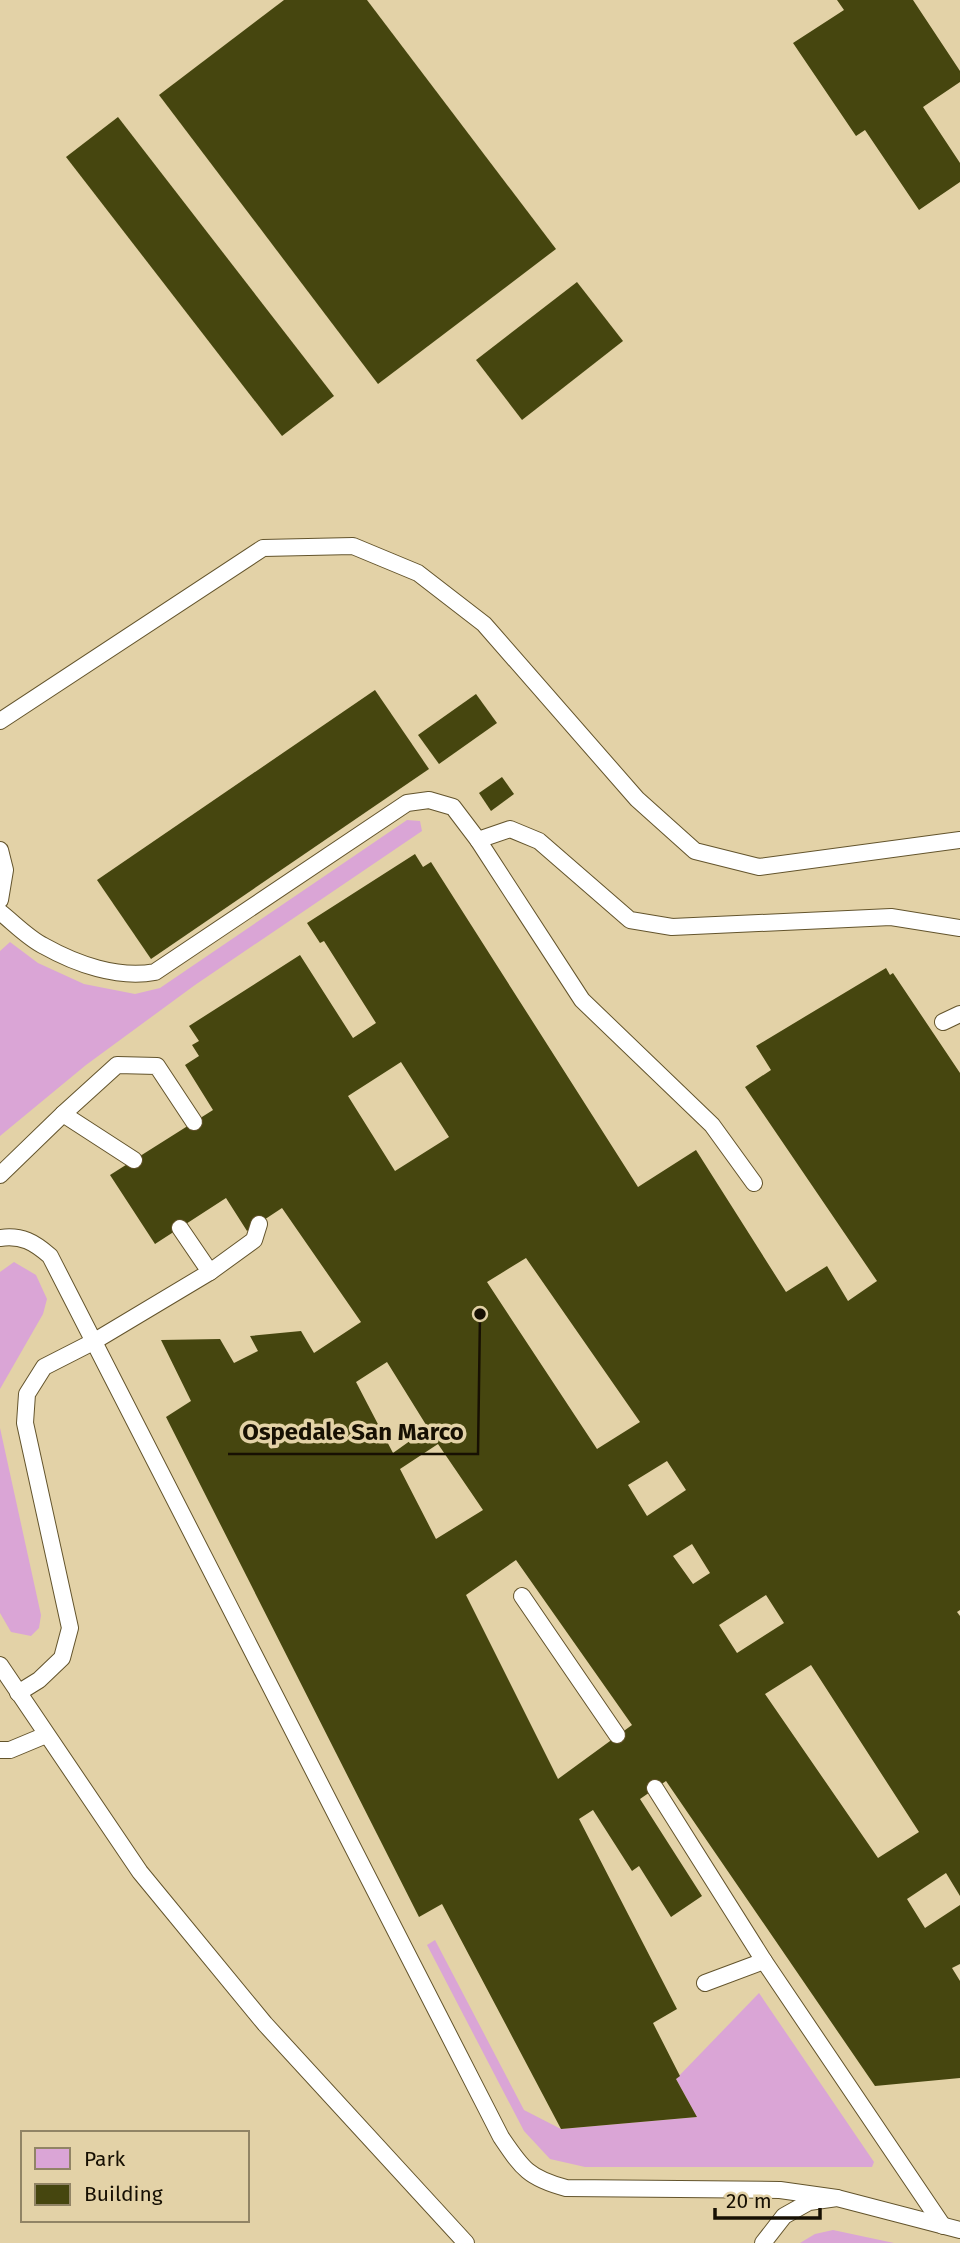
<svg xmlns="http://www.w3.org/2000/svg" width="960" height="2243" font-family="'Fira Sans',sans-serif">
<rect width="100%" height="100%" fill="#e3d2a7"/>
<g fill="#daa5d6">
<polygon points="407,820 420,821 422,831 195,985 86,1065 0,1136 0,951 10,942 38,963 84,984 135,994 160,988"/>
<polygon points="14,1262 36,1275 47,1299 43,1314 0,1389 0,1272"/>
<polygon points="0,1428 41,1615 39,1628 31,1636 11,1632 0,1613"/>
<polygon points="435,1940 524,2110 561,2129 697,2117 676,2079 759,1993 874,2162 872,2167 585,2167 550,2159 524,2131 427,1945"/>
<polygon points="833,2230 894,2243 800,2243 815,2234"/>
</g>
<g fill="#46460f" fill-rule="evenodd">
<polygon points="284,0 367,0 556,249 378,384 159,95"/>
<polygon points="837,0 913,0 960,71 960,82 923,107 960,163 960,182 919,210 865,130 856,136 793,43 844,10"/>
<polygon points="118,117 334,396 282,436 66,157"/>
<polygon points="577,282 623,341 522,420 476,360"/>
<polygon points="375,690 429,769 151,959 97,880"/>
<polygon points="476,694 497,723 439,764 418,735"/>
<polygon points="502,777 514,794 491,811 479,793"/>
<path d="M 415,854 L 423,867 L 431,862 L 638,1187 L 696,1150 L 786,1292 L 827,1266 L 848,1301 L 877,1281 L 745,1087 L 771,1070 L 756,1046 L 886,968 L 890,975 L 893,973 L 960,1073 L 960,1610 L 957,1612 L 960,1616 L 960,1896 L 946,1873 L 907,1899 L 925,1928 L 960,1905 L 960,1964 L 952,1968 L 960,1981 L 960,2078 L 875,2086 L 666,1781 L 640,1799 L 702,1896 L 671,1917 L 639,1866 L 632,1871 L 593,1810 L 579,1819 L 677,2009 L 653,2023 L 680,2076 L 676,2079 L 697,2117 L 561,2129 L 442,1904 L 419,1917 L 166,1417 L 191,1401 L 161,1340 L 220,1339 L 234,1363 L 258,1351 L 250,1336 L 301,1331 L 314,1353 L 361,1322 L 282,1208 L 247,1231 L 226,1198 L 155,1244 L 110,1175 L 213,1110 L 185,1065 L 199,1056 L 192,1045 L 199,1041 L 189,1026 L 300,955 L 353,1038 L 376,1023 L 324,941 L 320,943 L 307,923 ZM 401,1062 L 449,1137 L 395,1171 L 348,1096 ZM 526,1258 L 640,1422 L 597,1449 L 487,1282 ZM 387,1362 L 428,1428 L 393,1453 L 356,1382 ZM 438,1444 L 483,1510 L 436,1539 L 400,1469 ZM 667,1461 L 686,1490 L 647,1516 L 628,1485 ZM 692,1544 L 710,1573 L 693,1584 L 673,1556 ZM 516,1560 L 632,1725 L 558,1779 L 466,1595 ZM 766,1595 L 784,1623 L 737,1653 L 719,1625 ZM 811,1665 L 919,1832 L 878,1858 L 765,1694 Z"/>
</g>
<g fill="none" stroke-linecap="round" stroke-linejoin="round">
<defs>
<g id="service">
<polyline points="0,721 263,548 353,546 418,573 484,624 637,799 695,851 759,867 960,840"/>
<polyline points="478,840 582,1000 712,1125 754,1183"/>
<polyline points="0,850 5,870 0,900"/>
<path d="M 0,912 C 14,923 28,938 44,946 C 76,964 118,979 155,972 L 407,803 L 429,800 L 453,807 L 478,840 L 510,829 L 539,841 L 630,920 L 672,927 L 891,917 L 960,928"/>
<polyline points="943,1022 960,1014"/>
<polyline points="63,1114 117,1065 157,1066 194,1122"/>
<polyline points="0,1175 63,1114 134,1160"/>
<path d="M 0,1238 C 22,1235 34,1242 50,1256 L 501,2137 C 522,2168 528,2178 566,2188 L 780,2190 L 837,2198"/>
<polyline points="210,1272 254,1240 259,1224"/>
<polyline points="522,1596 617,1735"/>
<polyline points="0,1665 140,1872 265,2024 466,2243"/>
<polyline points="18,1693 39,1680 62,1658 70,1628 25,1423 27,1394 44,1367 93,1342 210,1272 180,1228"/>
<polyline points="0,1750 10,1750 46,1735"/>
<polyline points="655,1788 764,1961"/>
<polyline points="705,1983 764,1961 943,2226"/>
<polyline points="763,2243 784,2216 809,2202 837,2198 960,2230"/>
</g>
</defs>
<use href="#service" stroke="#63542c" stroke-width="18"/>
<use href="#service" stroke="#fff" stroke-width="16"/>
</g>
<path fill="none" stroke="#171003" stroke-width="2.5" d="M480 1314L478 1454H228"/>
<circle fill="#171003" stroke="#e3d2a7" stroke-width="2.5" cx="480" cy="1314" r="7"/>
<g font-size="24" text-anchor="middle" font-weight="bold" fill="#171003" stroke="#e3d2a7" stroke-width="7" stroke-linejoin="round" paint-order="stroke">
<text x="353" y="1440">Ospedale San Marco</text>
</g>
<rect x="21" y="2131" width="228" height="91" fill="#e3d2a7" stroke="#918465" stroke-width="2"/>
<rect x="35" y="2148" width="35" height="21" fill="#daa5d6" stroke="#918465" stroke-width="2"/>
<text x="84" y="2166" font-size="21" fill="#171003">Park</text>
<rect x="35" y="2184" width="35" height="21" fill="#46460f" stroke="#918465" stroke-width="2"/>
<text x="84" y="2201" font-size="21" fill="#171003">Building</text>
<path d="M715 2208v10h105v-10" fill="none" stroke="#171003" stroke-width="3.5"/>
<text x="726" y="2208" font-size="21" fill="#171003" stroke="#e3d2a7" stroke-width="5" paint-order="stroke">20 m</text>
</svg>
